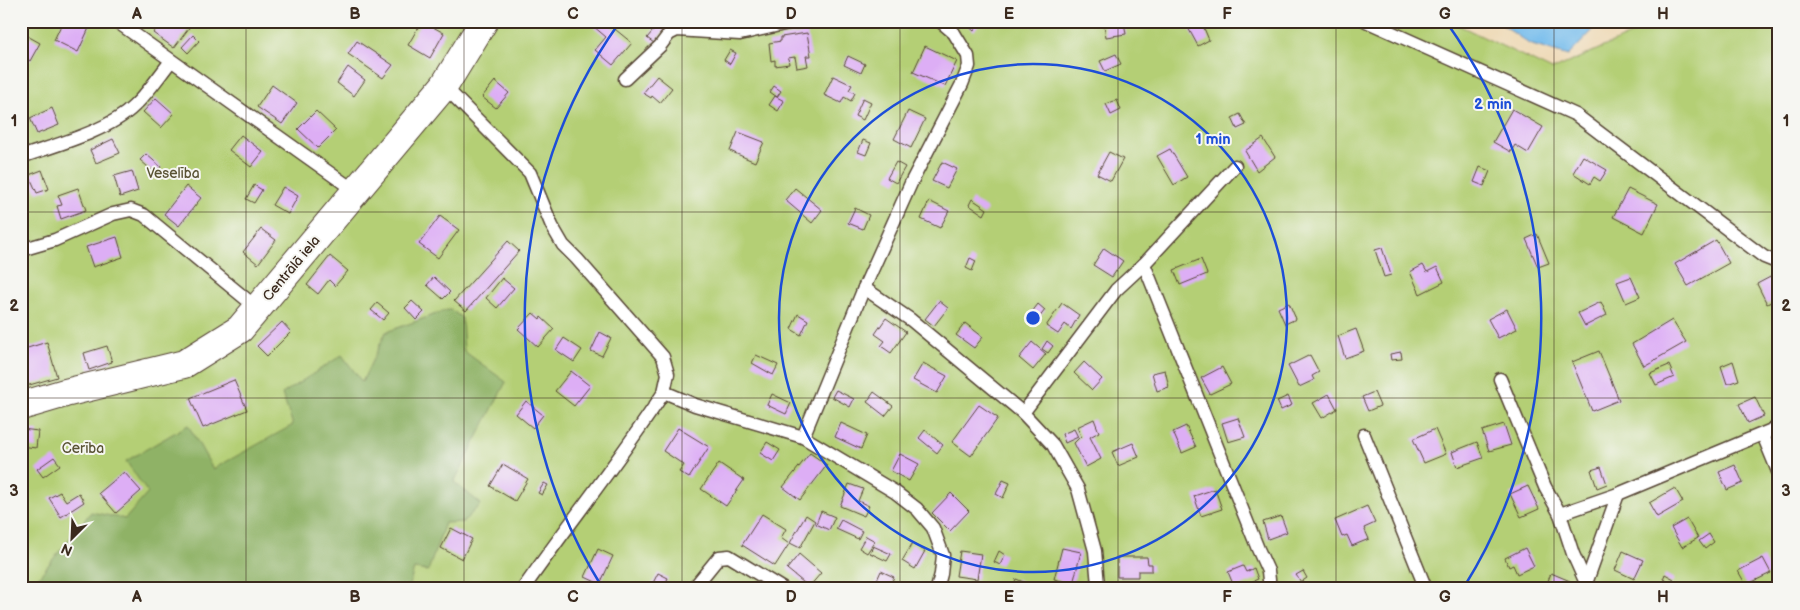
<svg xmlns="http://www.w3.org/2000/svg" width="1800" height="610" font-family="'Balsamiq Sans',sans-serif">
<rect width="100%" height="100%" fill="#f6f6f2"/>
<filter id="ink" filterUnits="userSpaceOnUse"><feTurbulence type="fractalNoise" baseFrequency=".02" numOctaves="2"/><feDisplacementMap in="SourceGraphic" scale="10" xChannelSelector="R" yChannelSelector="G"/><feConvolveMatrix kernelMatrix="1 2 1 2 8 2 1 2 1" color-interpolation-filters="sRGB"/></filter>
<filter id="wash" filterUnits="userSpaceOnUse"><feTurbulence type="fractalNoise" baseFrequency=".0096" numOctaves="4" result="noise"/><feDisplacementMap in="SourceGraphic" scale="20" xChannelSelector="R" yChannelSelector="G"/><feGaussianBlur stdDeviation="1.12" result="paint"/><feColorMatrix in="noise" values="0 0 0 0 0 0 0 0 0 0 0 0 0 0 0 0 0 1.4 0 .05"/><feComposite in="paint" operator="in"/></filter>
<g filter="url(#wash)">
<rect width="100%" height="100%" fill="#efdbba"/>
<polygon fill="#b4cf75" stroke="#787c4a" points="21,21 1450,21 1552,70 1661,21 1779,21 1779,589 21,589"/>
<polygon fill="#8fb266" stroke="#656e42" points="450,309 462,318 464,351 506,382 454,482 481,504 463,522 445,523 428,571 414,569 408,589 29,589 91,512 125,519 148,493 126,461 188,425 213,469 293,425 282,394 342,355 362,382 386,332"/>
<polygon fill="#74bcec" stroke="#587385" points="1497,21 1624,21 1596,27 1568,56 1529,44"/>
<g id="blocks">
<g fill="#ddaef5">
<polygon points="63,21 81,21 90,26 78,52 54,40"/>
<polygon points="162,21 180,21 189,28 174,48 153,33"/>
<polygon points="422,21 444,33 430,58 408,45"/>
<polygon points="597,21 605,21 632,43 613,65 595,50 606,37 593,26"/>
<polygon points="661,21 668,26 654,43 647,38"/>
<polygon points="970,21 981,21 974,31 967,25"/>
<polygon points="1192,21 1201,21 1209,40 1198,46 1186,24"/>
<polygon points="1124,22 1126,34 1106,37 1104,25"/>
<polygon points="22,33 40,43 30,61 21,55"/>
<polygon points="807,33 811,56 806,56 808,66 797,68 795,57 788,58 789,64 775,66 775,60 771,61 769,43 781,41 781,37"/>
<polygon points="193,35 199,41 188,53 182,47"/>
<polygon points="357,41 393,65 383,78 348,54"/>
<polygon points="925,46 957,61 945,86 913,72"/>
<polygon points="730,50 736,53 730,64 724,60"/>
<polygon points="1116,54 1121,64 1105,71 1100,61"/>
<polygon points="848,56 865,64 861,73 844,65"/>
<polygon points="348,67 365,80 354,96 337,83"/>
<polygon points="657,76 672,88 660,103 652,96 651,98 643,93"/>
<polygon points="833,76 852,85 849,90 855,93 851,101 844,97 841,103 824,95"/>
<polygon points="495,81 509,93 496,108 482,97"/>
<polygon points="272,85 297,103 282,124 257,107"/>
<polygon points="774,86 781,91 777,97 770,92"/>
<polygon points="775,96 784,101 778,111 769,105"/>
<polygon points="156,98 174,114 161,128 143,112"/>
<polygon points="863,98 871,102 863,120 855,116"/>
<polygon points="1117,100 1121,110 1111,115 1106,104"/>
<polygon points="52,108 59,125 37,134 30,118"/>
<polygon points="1512,109 1543,127 1528,153 1515,145 1511,152 1493,142"/>
<polygon points="316,111 336,130 318,148 298,129"/>
<polygon points="908,111 925,119 911,148 894,139"/>
<polygon points="1240,114 1246,125 1237,129 1232,118"/>
<polygon points="738,132 764,142 755,162 730,151"/>
<polygon points="241,135 263,152 251,167 229,150"/>
<polygon points="1263,138 1275,157 1257,171 1245,151"/>
<polygon points="113,139 120,153 96,163 90,150"/>
<polygon points="863,140 871,143 866,155 858,152"/>
<polygon points="1170,149 1187,177 1174,185 1157,156"/>
<polygon points="1109,152 1123,159 1111,181 1097,174"/>
<polygon points="146,154 161,167 156,174 140,160"/>
<polygon points="1583,156 1607,170 1600,181 1594,177 1590,184 1573,173"/>
<polygon points="896,162 905,167 896,183 887,178"/>
<polygon points="942,162 957,169 947,188 932,181"/>
<polygon points="1480,167 1490,171 1484,186 1474,182"/>
<polygon points="42,170 49,189 37,193 29,175"/>
<polygon points="132,171 138,191 120,197 114,176"/>
<polygon points="254,185 262,190 254,203 246,199"/>
<polygon points="186,186 201,198 179,226 164,214"/>
<polygon points="283,187 298,196 288,214 272,205"/>
<polygon points="78,188 86,210 61,219 57,206 62,205 58,195"/>
<polygon points="795,188 822,210 812,223 785,200"/>
<polygon points="1628,189 1658,204 1644,233 1613,217"/>
<polygon points="972,199 987,209 984,215 969,205"/>
<polygon points="929,201 949,211 940,228 921,219"/>
<polygon points="855,208 869,215 863,229 848,223"/>
<polygon points="440,216 459,230 438,258 419,244"/>
<polygon points="261,229 276,240 258,264 243,252"/>
<polygon points="1537,234 1549,263 1538,267 1526,239"/>
<polygon points="117,237 123,257 93,267 86,247"/>
<polygon points="1716,240 1729,263 1688,286 1675,264"/>
<polygon points="508,241 519,251 466,311 454,301"/>
<polygon points="1104,248 1123,261 1112,277 1093,265"/>
<polygon points="1382,248 1391,275 1384,277 1375,250"/>
<polygon points="330,256 348,271 335,286 329,280 318,294 307,285"/>
<polygon points="970,258 976,261 972,271 966,268"/>
<polygon points="1201,259 1207,274 1180,285 1174,270"/>
<polygon points="1423,265 1427,272 1437,267 1444,282 1420,294 1410,272"/>
<polygon points="1774,275 1779,286 1779,298 1767,304 1757,284"/>
<polygon points="434,277 450,292 443,299 427,285"/>
<polygon points="1631,277 1640,297 1626,303 1617,282"/>
<polygon points="502,278 514,288 497,308 486,298"/>
<polygon points="412,301 424,312 416,320 405,308"/>
<polygon points="939,301 948,308 934,326 925,319"/>
<polygon points="1601,302 1607,315 1585,326 1578,313"/>
<polygon points="377,303 389,313 383,320 371,310"/>
<polygon points="1062,303 1079,315 1071,329 1065,324 1058,334 1046,326"/>
<polygon points="1289,303 1296,319 1285,324 1278,308"/>
<polygon points="1038,304 1045,310 1035,323 1028,317"/>
<polygon points="1507,309 1517,329 1498,338 1488,319"/>
<polygon points="533,313 540,319 541,317 554,329 538,347 518,329"/>
<polygon points="798,314 808,320 801,335 791,329"/>
<polygon points="886,318 906,332 891,353 881,346 885,341 875,334"/>
<polygon points="1672,320 1686,342 1644,366 1632,344"/>
<polygon points="282,322 291,332 267,356 257,346"/>
<polygon points="965,323 983,337 974,348 956,335"/>
<polygon points="1356,329 1364,351 1345,358 1338,336"/>
<polygon points="600,332 611,338 602,356 591,351"/>
<polygon points="564,338 582,350 574,362 556,350"/>
<polygon points="1047,341 1053,346 1048,353 1042,349"/>
<polygon points="47,342 57,377 26,386 21,370 21,350"/>
<polygon points="1032,342 1046,354 1033,370 1019,358"/>
<polygon points="107,346 112,362 89,370 84,353"/>
<polygon points="1599,351 1619,400 1592,411 1572,362"/>
<polygon points="1401,352 1402,359 1391,360 1390,354"/>
<polygon points="756,355 778,365 773,375 752,363"/>
<polygon points="1310,355 1319,372 1312,376 1314,380 1299,387 1288,366"/>
<polygon points="1733,361 1739,380 1727,384 1721,366"/>
<polygon points="1084,362 1102,379 1092,390 1074,373"/>
<polygon points="923,363 947,376 937,393 913,380"/>
<polygon points="1669,365 1674,377 1656,385 1650,373"/>
<polygon points="1222,367 1231,384 1210,394 1201,378"/>
<polygon points="1165,370 1169,387 1157,391 1152,373"/>
<polygon points="571,371 590,386 574,406 555,391"/>
<polygon points="234,380 247,410 203,428 190,398"/>
<polygon points="836,390 854,399 850,407 832,397"/>
<polygon points="874,392 893,406 885,416 867,402"/>
<polygon points="1374,392 1380,406 1368,411 1362,397"/>
<polygon points="772,394 791,403 786,414 767,405"/>
<polygon points="1329,394 1337,409 1322,418 1313,403"/>
<polygon points="1288,396 1292,405 1281,410 1277,401"/>
<polygon points="1755,397 1764,416 1748,423 1739,404"/>
<polygon points="526,401 543,415 533,428 516,414"/>
<polygon points="979,405 998,418 971,456 952,442"/>
<polygon points="1238,418 1245,437 1228,442 1222,423"/>
<polygon points="1094,419 1099,432 1090,437 1101,459 1086,467 1074,443 1081,436 1077,427"/>
<polygon points="841,423 867,435 861,449 835,437"/>
<polygon points="1504,424 1511,445 1489,451 1482,431"/>
<polygon points="1186,426 1196,447 1182,453 1173,432"/>
<polygon points="678,428 709,447 689,478 679,472 684,465 663,451"/>
<polygon points="22,429 38,431 36,448 21,446"/>
<polygon points="1074,429 1078,437 1065,443 1062,434"/>
<polygon points="1435,429 1446,454 1424,463 1413,439"/>
<polygon points="925,430 943,445 937,453 919,438"/>
<polygon points="767,442 780,450 773,461 760,453"/>
<polygon points="1477,442 1483,458 1457,467 1452,452"/>
<polygon points="1133,443 1139,457 1118,466 1112,452"/>
<polygon points="810,453 827,465 800,500 783,487"/>
<polygon points="900,454 919,464 909,481 891,471"/>
<polygon points="54,457 60,465 43,477 37,469"/>
<polygon points="719,463 744,480 726,506 701,489"/>
<polygon points="503,464 528,479 515,501 490,486"/>
<polygon points="1735,465 1743,483 1727,490 1719,472"/>
<polygon points="1601,467 1607,484 1597,488 1591,470"/>
<polygon points="124,472 141,491 116,513 99,493"/>
<polygon points="1003,480 1010,483 1003,498 996,494"/>
<polygon points="544,483 548,485 542,495 538,493"/>
<polygon points="849,484 863,489 858,501 869,506 864,516 840,506"/>
<polygon points="1528,486 1539,509 1521,517 1510,494"/>
<polygon points="1675,488 1683,502 1657,517 1649,503"/>
<polygon points="1215,489 1222,509 1201,516 1194,496"/>
<polygon points="60,492 66,501 79,493 84,502 61,517 49,498"/>
<polygon points="951,493 969,511 950,531 932,513"/>
<polygon points="1367,506 1375,523 1364,528 1369,539 1352,546 1347,535 1342,537 1335,520"/>
<polygon points="821,511 835,517 829,530 816,524"/>
<polygon points="762,514 786,529 781,538 789,544 775,566 742,545"/>
<polygon points="806,515 815,521 800,548 790,543"/>
<polygon points="1281,516 1287,532 1268,539 1263,522"/>
<polygon points="1687,519 1698,538 1682,547 1671,528"/>
<polygon points="841,520 862,531 858,539 836,529"/>
<polygon points="451,528 472,539 462,559 441,548"/>
<polygon points="1709,534 1714,542 1705,549 1699,541"/>
<polygon points="866,536 875,541 867,553 859,548"/>
<polygon points="912,544 925,551 915,569 902,561"/>
<polygon points="873,546 891,554 887,561 870,553"/>
<polygon points="1062,548 1081,552 1073,584 1054,579"/>
<polygon points="1525,548 1534,566 1517,574 1513,565 1509,567 1505,558"/>
<polygon points="598,549 613,556 600,584 585,577"/>
<polygon points="960,551 981,554 977,579 956,576"/>
<polygon points="999,551 1005,555 1000,565 994,562"/>
<polygon points="1623,551 1643,560 1634,579 1615,570"/>
<polygon points="799,554 821,573 809,587 787,569"/>
<polygon points="1117,557 1147,557 1148,564 1152,564 1152,571 1138,571 1138,577 1117,577"/>
<polygon points="1763,558 1771,573 1746,585 1738,571"/>
<polygon points="1243,566 1246,572 1254,568 1258,579 1235,589 1228,572"/>
<polygon points="881,571 894,577 888,589 873,589"/>
<polygon points="1303,571 1307,578 1301,582 1296,575"/>
<polygon points="658,573 668,578 663,589 650,589"/>
<polygon points="1551,573 1570,581 1566,589 1545,589"/>
<polygon points="1665,574 1674,579 1672,584 1663,579"/>
<polygon points="1016,579 1036,587 1035,589 1012,589"/>
</g>
</g>
</g>
<g filter="url(#ink)">
<use href="#blocks" fill-opacity="0" stroke="#564535" stroke-width="1"/>
<g fill="none" stroke-linecap="round" stroke-linejoin="round">
<defs>
<g id="lane">
<polyline points="116,21 355,191"/>
<polyline points="1366,21 1576,115 1764,257 1779,263"/>
<polyline points="625,79 660,46 669,34 677,30 740,34 797,21"/>
<polyline points="444,86 530,173 552,226 563,245 577,259 663,357 668,374 664,392 695,405 803,437 895,492 917,509 933,528 943,555 941,574 937,589"/>
<path d="M 21,157 C 55,145 109,131 134,106 C 148,93 159,76 171,61"/>
<polyline points="21,250 55,240 113,214 131,210 144,215 257,308"/>
<polyline points="1144,264 1258,549 1268,571 1270,589"/>
<polyline points="864,288 911,320 1023,413 1053,445 1078,489 1095,551 1098,585 1097,589"/>
<polyline points="1500,379 1545,487 1560,514 1618,494 1584,589"/>
<polyline points="1023,413 1116,290 1144,264 1235,166"/>
<polyline points="1364,435 1426,589"/>
<polyline points="1763,435 1779,474"/>
<polyline points="803,437 864,288 912,181 962,84 969,66 968,56 954,33 940,21"/>
<polyline points="1618,494 1779,427"/>
<polyline points="1560,514 1573,554 1586,583"/>
<path d="M 523,589 C 569,523 620,460 664,392"/>
<polyline points="693,589 719,557 729,556 783,589"/>
<polyline points="1775,589 1779,586"/>
</g>
<polyline id="secondary" points="21,406 65,393 184,364 240,329 444,86 484,21"/>
</defs>
<use href="#lane" stroke="#564535" stroke-width="15"/>
<use href="#secondary" stroke="#564535" stroke-width="30"/>
<use href="#lane" stroke="#fff" stroke-width="12"/>
<use href="#secondary" stroke="#fff" stroke-width="28"/>
</g>
</g>
<path fill="none" stroke="#3b2a1e" stroke-width="1" stroke-opacity="0.55" d="M 246,21 L 246,589M 464,21 L 464,589M 682,21 L 682,589M 900,21 L 900,589M 1118,21 L 1118,589M 1336,21 L 1336,589M 1554,21 L 1554,589M 21,212 L 1779,212M 21,398 L 1779,398"/>
<g fill="none" stroke="#1d4ed8" stroke-width="2.5">
<circle cx="1033" cy="318" r="254"/>
<path d="M602 587A508 508 0 0 1 619 23M1447 23A508 508 0 0 1 1464 587"/>
</g>
<g text-anchor="middle" stroke-width="4" stroke-linejoin="round" paint-order="stroke">
<g font-size="14" fill="#595334" stroke="#f6f6f2">
<text x="173" y="178">Veselība</text>
<text x="83" y="453">Cerība</text>
</g>
<g font-size="14" fill="#3b2a1e" stroke="#f6f6f2">
<text transform="translate(291 268) rotate(-50)" y="5">Centrālā iela</text>
</g>
</g>
<circle cx="1033" cy="318" r="8" fill="#1d4ed8" stroke="#f6f6f2" stroke-width="2.5"/>
<g font-size="15" text-anchor="middle" font-weight="bold" fill="#1d4ed8" stroke="#f6f6f2" stroke-width="4" stroke-linejoin="round" paint-order="stroke">
<text x="1493" y="109">2 min</text>
<text x="1213" y="144">1 min</text>
</g>
<rect width="1800" height="610" fill="none" stroke="#f6f6f2" stroke-width="55"/>
<g transform="translate(72 538) rotate(204)" stroke="#f6f6f2" stroke-width="4" paint-order="stroke">
<path d="M0-4L9 19L0 12L-9 19Z" fill="#3b2a1e"/>
<text y="-8" font-size="14" font-weight="bold" text-anchor="middle" fill="#3b2a1e">N</text>
</g>
<rect x="28" y="28" width="1744" height="554" fill="none" stroke="#3b2a1e" stroke-width="2"/>
<g font-size="16" text-anchor="middle" font-weight="bold" fill="#3b2a1e">
<text x="137" y="19">A</text>
<text x="355" y="19">B</text>
<text x="573" y="19">C</text>
<text x="791" y="19">D</text>
<text x="1009" y="19">E</text>
<text x="1227" y="19">F</text>
<text x="1445" y="19">G</text>
<text x="1663" y="19">H</text>
<text x="14" y="126">1</text>
<text x="1786" y="126">1</text>
<text x="14" y="311">2</text>
<text x="1786" y="311">2</text>
<text x="14" y="496">3</text>
<text x="1786" y="496">3</text>
<text x="137" y="602">A</text>
<text x="355" y="602">B</text>
<text x="573" y="602">C</text>
<text x="791" y="602">D</text>
<text x="1009" y="602">E</text>
<text x="1227" y="602">F</text>
<text x="1445" y="602">G</text>
<text x="1663" y="602">H</text>
</g>
</svg>
